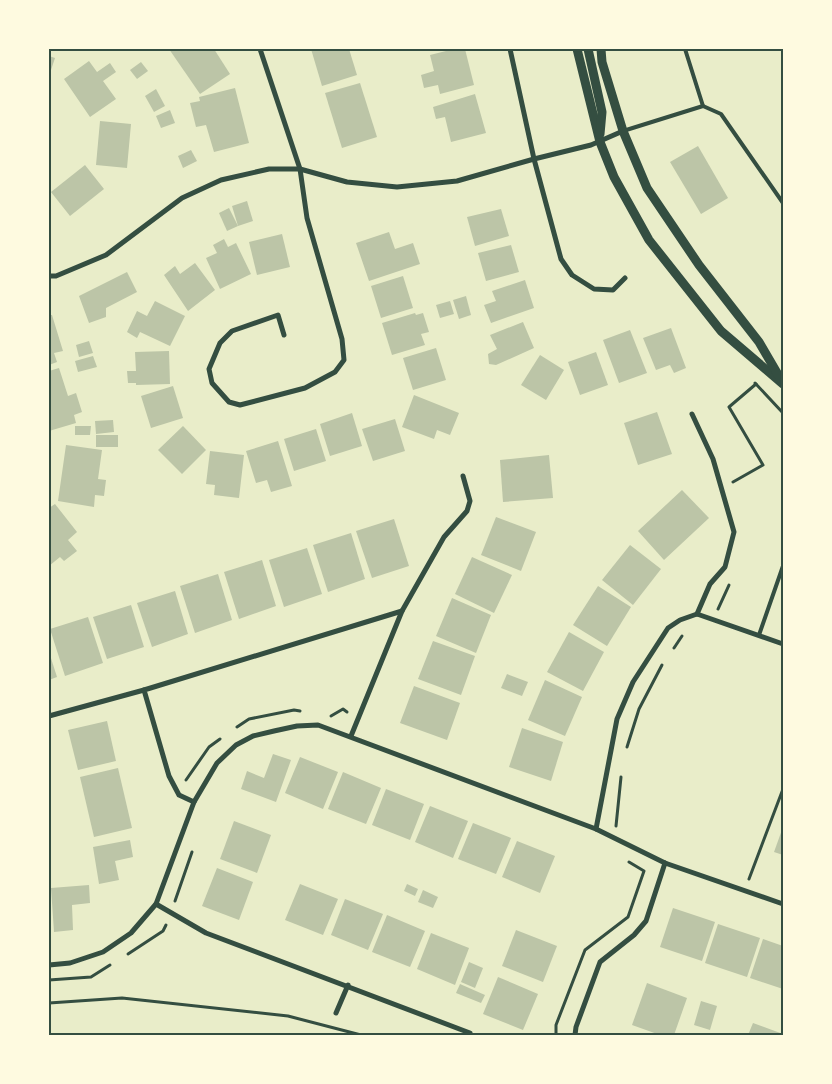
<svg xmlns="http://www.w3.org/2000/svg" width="832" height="1084" font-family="Mulish,sans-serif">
<rect width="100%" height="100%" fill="#e9edc9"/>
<g fill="#bcc5a7">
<polygon points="169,49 214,49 230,74 200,94"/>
<polygon points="311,49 349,49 357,75 322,86"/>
<polygon points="454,49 465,49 474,85 440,94 438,85 424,88 421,75 434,71 430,55"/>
<polygon points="49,56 55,58 49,76"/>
<polygon points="89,61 97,72 110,63 116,72 103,81 116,99 90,117 64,79"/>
<polygon points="141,62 148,71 137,79 130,70"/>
<polygon points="360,83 377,137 342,148 325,93"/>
<polygon points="235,88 249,143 214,152 206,125 196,127 190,103 200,101 199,97"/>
<polygon points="156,89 165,106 154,112 145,96"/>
<polygon points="475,94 486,133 451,142 445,117 436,119 433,107"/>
<polygon points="170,110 175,123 161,128 156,116"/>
<polygon points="100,121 131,124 127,168 96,165"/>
<polygon points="698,146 728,198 701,214 670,162"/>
<polygon points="191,150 197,161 183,168 178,156"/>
<polygon points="85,165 104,189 70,216 51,192"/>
<polygon points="247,201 253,221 238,226 232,206"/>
<polygon points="229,208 238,226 227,231 219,213"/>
<polygon points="501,209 509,236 475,246 467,217"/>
<polygon points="389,232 395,249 413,243 420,264 369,281 356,243"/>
<polygon points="282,234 290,267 257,275 249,242"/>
<polygon points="224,239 228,247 236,243 251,274 220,289 206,258 217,253 213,245"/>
<polygon points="511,245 519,272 486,281 478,253"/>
<polygon points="195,263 215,290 188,311 164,275 175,266 180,274"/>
<polygon points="127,272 137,292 106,308 106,317 89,323 79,296"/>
<polygon points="403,276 413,308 381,318 371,286"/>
<polygon points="525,280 534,308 491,323 484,305 496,301 492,291"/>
<polygon points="466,296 471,315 459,319 453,300"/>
<polygon points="155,301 185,316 170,346 140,332 137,338 127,332 137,311 147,316"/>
<polygon points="450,301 454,314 440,318 436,305"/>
<polygon points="415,313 416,315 423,313 429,332 421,334 425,345 392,355 382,323"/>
<polygon points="49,315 52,315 63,351 54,353 57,362 49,365"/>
<polygon points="523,322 534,348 496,365 489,364 488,354 497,349 490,335"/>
<polygon points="671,328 686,368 674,373 670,365 656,370 643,338"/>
<polygon points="630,330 647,373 619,383 603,340"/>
<polygon points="89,341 93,353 79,357 76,345"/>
<polygon points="436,348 446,380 413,390 403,358"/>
<polygon points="169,351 170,384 136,385 136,383 128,383 127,371 136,371 135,352"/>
<polygon points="596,352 608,385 580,395 568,362"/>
<polygon points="540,355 564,370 546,400 521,385"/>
<polygon points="93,356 97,367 78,372 75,361"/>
<polygon points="59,368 68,396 76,393 82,412 74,415 76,423 49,431 49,371"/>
<polygon points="173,386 183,418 151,428 141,396"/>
<polygon points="414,395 459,413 450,435 437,430 434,439 402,427"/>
<polygon points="657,412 672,454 638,465 624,423"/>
<polygon points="352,413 362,446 330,456 320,424"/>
<polygon points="395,419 405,451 373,461 362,429"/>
<polygon points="113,420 114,432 96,434 95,421"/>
<polygon points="75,426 91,426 90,435 75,435"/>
<polygon points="183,426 206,450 182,474 158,450"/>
<polygon points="316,429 326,461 294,471 284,439"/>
<rect x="96" y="435" width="22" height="12"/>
<polygon points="278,441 292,486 271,492 267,480 256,483 246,451"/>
<polygon points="66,445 102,450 98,479 106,480 104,496 95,495 94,507 58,501"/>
<polygon points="210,451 244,455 239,498 214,495 215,485 206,484"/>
<polygon points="549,455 553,498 503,502 500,460"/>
<polygon points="682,490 709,518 664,560 638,531"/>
<polygon points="55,504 77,532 68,540 77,551 64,561 60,557 49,566 49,508"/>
<polygon points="496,517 536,532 521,571 481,555"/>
<polygon points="394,519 409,566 372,578 356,531"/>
<polygon points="351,533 365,579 328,592 313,545"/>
<polygon points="630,545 661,569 633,605 602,580"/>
<polygon points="307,548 322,594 284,607 269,560"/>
<polygon points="472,557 512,575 494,613 455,594"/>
<polygon points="262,560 276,606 239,619 224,572"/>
<polygon points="218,574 232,620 195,633 180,586"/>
<polygon points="598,586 631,607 607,646 573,625"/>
<polygon points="175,591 188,634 152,647 137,603"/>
<polygon points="452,598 491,615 476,653 436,636"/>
<polygon points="131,605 144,647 107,659 93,617"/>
<polygon points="88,617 103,663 65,676 50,629"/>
<polygon points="569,632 604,652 583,691 547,672"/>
<polygon points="433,641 475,656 461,695 418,679"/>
<polygon points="49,652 57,677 49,680"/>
<polygon points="507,674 528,682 522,696 501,688"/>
<polygon points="545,680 582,697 565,736 528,720"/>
<polygon points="414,686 460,703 447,740 400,723"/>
<polygon points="107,721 116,761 78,770 68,730"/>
<polygon points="522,728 563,742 551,781 509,767"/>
<polygon points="273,754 291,760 276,802 241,789 247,771 264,778"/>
<polygon points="300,757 338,772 323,809 285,793"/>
<polygon points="118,768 132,828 94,837 80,777"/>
<polygon points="343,772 381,788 366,824 328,809"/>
<polygon points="386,789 424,804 410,840 372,825"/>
<polygon points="430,806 468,821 453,858 415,842"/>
<polygon points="234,821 271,835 257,873 220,859"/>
<polygon points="473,823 511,838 496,874 458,859"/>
<polygon points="783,827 783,855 774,852"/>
<polygon points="130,840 133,857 115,861 119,880 99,884 93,847"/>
<polygon points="517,841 555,856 540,893 502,877"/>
<polygon points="217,868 253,882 239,920 202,906"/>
<polygon points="300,884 338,899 323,935 285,920"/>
<polygon points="407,884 418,889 415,896 404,891"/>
<polygon points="89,885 90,903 72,905 73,930 54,932 51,888"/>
<polygon points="423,890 438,897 433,908 418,902"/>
<polygon points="345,899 383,914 368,950 331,935"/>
<polygon points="673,908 715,922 702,961 660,947"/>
<polygon points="387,915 425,931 410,967 372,952"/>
<polygon points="718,924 760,938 747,977 705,963"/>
<polygon points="516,930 557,946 543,982 502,966"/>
<polygon points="431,933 469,948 455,985 417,969"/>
<polygon points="763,939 783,946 783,989 750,978"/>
<polygon points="469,962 483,968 475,988 461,982"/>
<polygon points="498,977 538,994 523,1030 483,1014"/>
<polygon points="647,983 687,998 674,1035 660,1035 632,1025"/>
<polygon points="460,984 485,995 481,1003 456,993"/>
<polygon points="701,1001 717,1006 710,1030 694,1025"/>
<polygon points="753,1023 783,1034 783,1035 748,1035"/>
</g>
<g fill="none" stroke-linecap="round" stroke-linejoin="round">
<g stroke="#344e41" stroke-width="3">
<polyline points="755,383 783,413"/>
<polyline points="733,482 763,465 729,407 756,384"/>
<polyline points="718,609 729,585"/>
<polyline points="674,648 682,636"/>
<polyline points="331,716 343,709 347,712"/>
<polyline points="237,727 249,719 294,710 300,711"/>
<polyline points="627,747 639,709 662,665"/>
<polyline points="186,780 209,747 220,739"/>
<polyline points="616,826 621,777"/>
<polyline points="749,879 783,789"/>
<polyline points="175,901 192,852"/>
<polyline points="128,954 163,931 166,925"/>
<polyline points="49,980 91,977 110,965"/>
<polyline points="49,1003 122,998 288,1016 361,1035"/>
<polyline points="556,1035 556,1025 585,950 628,917 644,871 629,862"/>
</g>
<g stroke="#344e41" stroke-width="4">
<polyline points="685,49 703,106"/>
<polyline points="623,131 703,106 721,114 783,203"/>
<polyline points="759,635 783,566"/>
</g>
<g stroke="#344e41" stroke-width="5">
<polyline points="260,49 300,169 307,218 342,339 344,360 335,372 305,388 240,405 229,402 212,383 209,369 220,343 232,331 278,315 284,335"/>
<polyline points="510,49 534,159 561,259 572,275 594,289 613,290 625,278"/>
<polyline points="49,276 56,276 106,255 182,198 221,180 269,169 300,169 347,182 397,187 457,181 534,159 591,145 623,131"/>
<polyline points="692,414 713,459 734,532 725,567 710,584 697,614"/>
<polyline points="49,716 144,690"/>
<polyline points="351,736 402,611 444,537 467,511 470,501 463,476"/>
<polyline points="194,802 179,795 169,776 144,690 402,611"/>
<polyline points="596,829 665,863 783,904"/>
<polyline points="156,904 206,933 470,1033"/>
<polyline points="49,965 70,963 103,952 131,933 156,904 194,802 217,763 236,745 253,736 274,731 297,726 318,725 596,829 617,719 633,682 668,628 680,620 697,614 783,644"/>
<polyline points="336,1013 348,985"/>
<polyline points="575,1035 576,1027 600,962 634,935 646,921 665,863"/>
</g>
<g stroke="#344e41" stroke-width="9">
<polyline points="577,49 600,142 614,177 649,240 721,331 783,384"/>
<polyline points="588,49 602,112 600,134"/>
<polyline points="601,49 602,62 623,131 647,188 699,265 759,342 780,378"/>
</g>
</g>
<rect width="832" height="1084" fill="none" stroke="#fefae0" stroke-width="100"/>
<rect x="50" y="50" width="732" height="984" fill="none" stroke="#344e41" stroke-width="2"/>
</svg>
